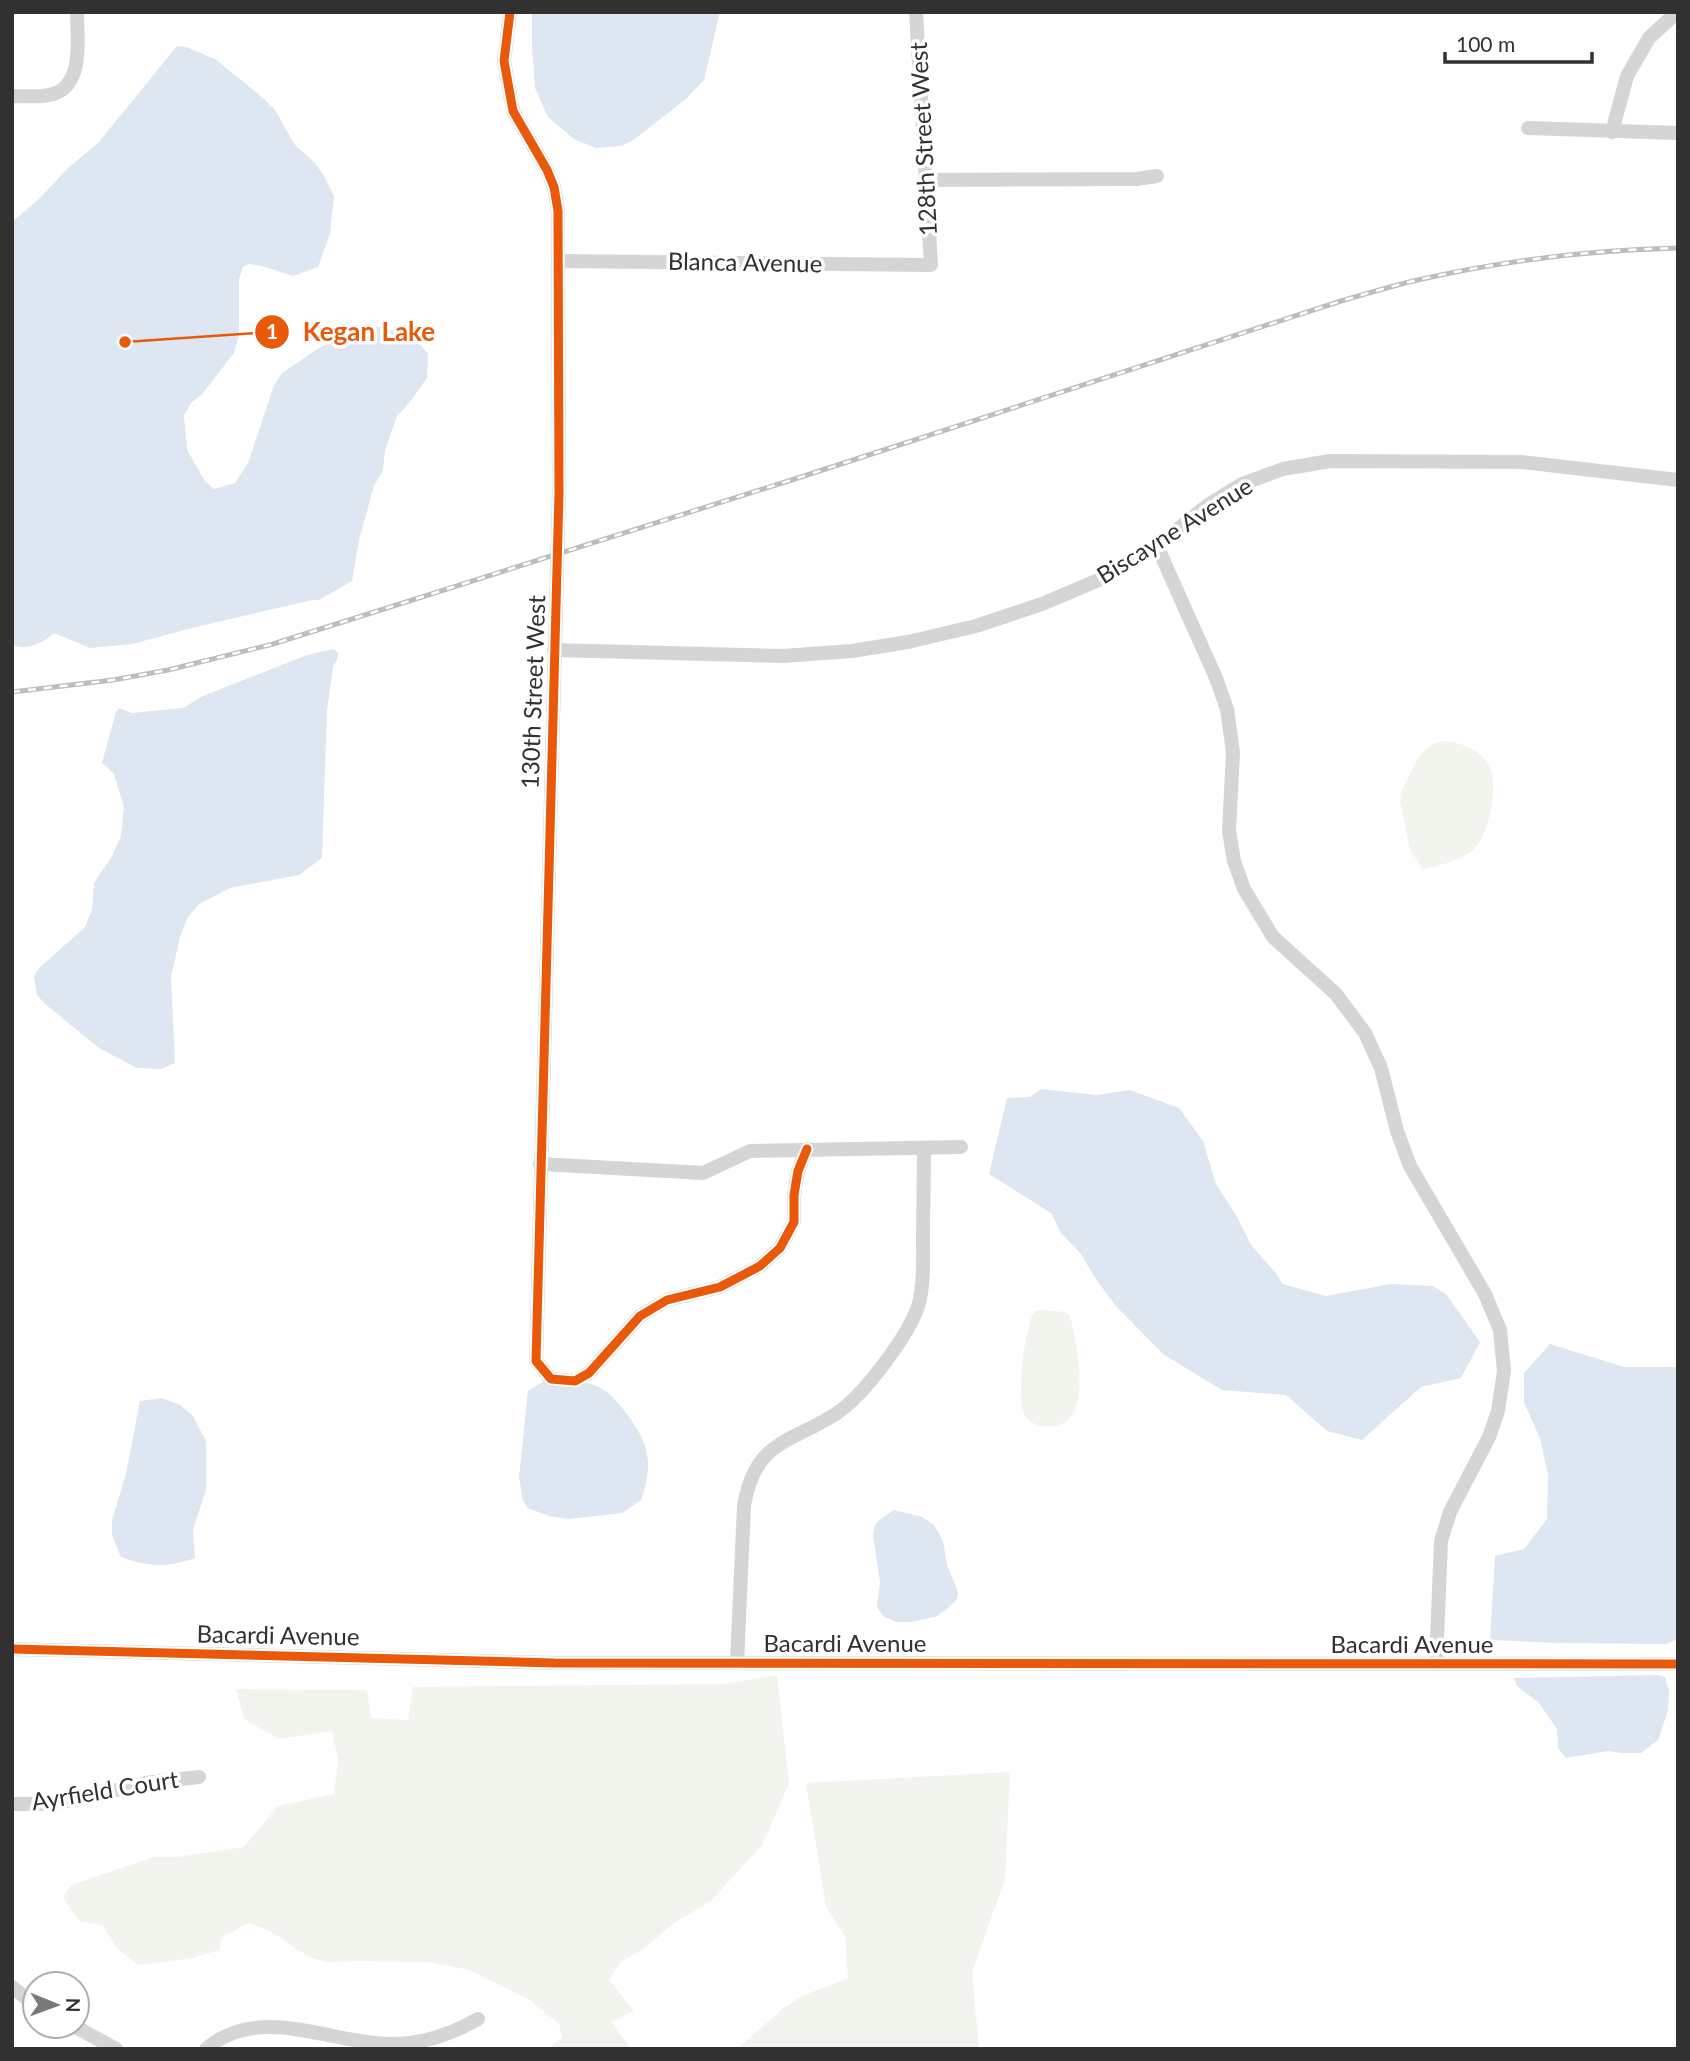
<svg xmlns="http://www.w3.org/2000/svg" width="1690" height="2061" font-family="Lato,sans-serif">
<rect width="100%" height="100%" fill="#fff"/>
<g fill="#f1f5ee">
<path d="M 1442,741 C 1459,742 1475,747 1486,761 C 1501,779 1490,833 1474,849 C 1463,860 1438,866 1423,869 L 1410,850 L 1400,799 L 1401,792 C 1411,773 1419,745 1442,741 Z"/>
<path d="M 1042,1310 L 1065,1312 L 1070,1316 C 1077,1346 1098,1433 1043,1426 C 1034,1425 1026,1420 1023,1411 C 1020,1405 1021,1396 1021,1390 C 1021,1361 1025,1342 1032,1315 L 1036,1311 Z"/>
<polygon points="777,1675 789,1783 763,1844 711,1901 671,1925 649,1945 620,1963 609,1980 634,2011 611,2022 631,2049 547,2049 562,2038 559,2024 528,1999 469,1970 429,1962 359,1961 326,1962 309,1957 270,1931 248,1923 222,1938 219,1950 193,1958 138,1965 117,1948 102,1925 79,1921 63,1897 71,1885 154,1857 177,1857 244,1847 278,1806 334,1794 338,1760 332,1731 279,1739 244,1719 236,1689 367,1690 371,1718 408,1720 413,1687 724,1684"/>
<polygon points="1010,1772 1005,1879 972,1972 979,2049 737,2049 781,2010 802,1996 848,1978 845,1936 826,1907 806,1783"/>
</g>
<g fill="#dde6f1">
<polygon points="532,12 720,12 704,80 686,99 632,141 621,146 596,148 574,139 548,117 535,88 532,46"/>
<path d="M 177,46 L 186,47 L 215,59 L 263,98 L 275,110 L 295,145 L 314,162 L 324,176 L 334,196 L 330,234 L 318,267 L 293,276 L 262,266 L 249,264 L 243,267 L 239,279 L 239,335 L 234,353 L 202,394 L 191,403 L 184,415 L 187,450 L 205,481 L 214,489 L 235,483 L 248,463 L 274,385 L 282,373 L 316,350 L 349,331 L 369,325 L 412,334 L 428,354 L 427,378 L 406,407 L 397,416 L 385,450 L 383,470 L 374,486 L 359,540 L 352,581 L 319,600 L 312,600 L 196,627 L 132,644 L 90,648 L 54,633 C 43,643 27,651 12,645 L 12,222 L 39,199 L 67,169 L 99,142 Z"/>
<polygon points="334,649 338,653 337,660 333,666 327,711 322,858 299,875 230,888 199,904 188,917 180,937 171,977 175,1063 161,1069 137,1068 99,1048 45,1004 37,995 34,977 38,969 85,927 92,910 94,883 112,856 121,836 124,807 114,774 102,763 116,712 119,708 132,713 183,708 203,696 307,655"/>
<polygon points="1041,1089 1097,1095 1130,1090 1179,1108 1203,1141 1216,1184 1236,1215 1251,1245 1275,1272 1283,1284 1326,1296 1390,1284 1433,1286 1446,1294 1480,1342 1461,1378 1421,1387 1362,1440 1327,1431 1286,1395 1222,1390 1163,1354 1115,1305 1095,1278 1081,1254 1061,1233 1051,1213 989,1174 1007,1098 1030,1097"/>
<polygon points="1550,1344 1624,1367 1678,1367 1678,1639 1666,1644 1558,1643 1490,1640 1495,1556 1524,1549 1547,1519 1548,1475 1540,1438 1524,1403 1524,1373"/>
<path d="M 544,1381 C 560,1382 580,1380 594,1385 C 607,1390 615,1399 623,1409 C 648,1441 655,1461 641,1500 L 622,1513 L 569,1519 L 549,1516 L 528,1508 L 523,1501 L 519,1477 L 528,1391 Z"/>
<path d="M 162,1398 L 180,1405 L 193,1416 L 206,1441 L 206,1489 L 193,1530 L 195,1558 C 167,1568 149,1567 121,1557 L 112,1535 L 112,1520 L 126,1474 L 140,1401 Z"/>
<polygon points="894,1510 922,1517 934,1525 943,1541 947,1565 958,1592 957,1599 947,1609 935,1617 911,1622 896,1622 883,1616 877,1607 880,1582 873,1535 875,1525 878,1521"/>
<polygon points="1659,1675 1665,1677 1669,1691 1668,1711 1658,1740 1641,1753 1621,1753 1608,1751 1566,1758 1558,1748 1557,1729 1539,1703 1517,1686 1514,1678"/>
</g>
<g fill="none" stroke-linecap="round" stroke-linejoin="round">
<g stroke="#d5d5d5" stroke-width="14">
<polyline points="510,12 504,61 513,111 547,170 554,187 558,211 559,493 536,1361 551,1379 575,1381 589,1373 640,1316 667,1300 720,1287 760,1266 780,1248 794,1222 794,1195 798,1171 807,1149"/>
<path d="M 12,96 C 26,96 43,98 56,93 C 84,82 77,36 77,12"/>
<polyline points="1528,128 1678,133"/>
<polyline points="1612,132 1627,76 1649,38 1677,12"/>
<polyline points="925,180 1137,179 1157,176"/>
<polyline points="558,261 931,265 916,12"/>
<polyline points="1157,546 1216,678 1227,709 1233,752 1229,831 1234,861 1244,889 1273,937 1336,994 1365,1033 1381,1068 1397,1131 1410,1166 1485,1294 1500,1330 1504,1371 1498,1411 1489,1437 1450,1512 1441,1541 1436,1664"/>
<polyline points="554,650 782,656 852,651 908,642 976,626 1042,604 1108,576 1157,546 1208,505 1242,484 1283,469 1330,461 1522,462 1678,480"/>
<polyline points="540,1164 703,1173 750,1151 961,1147"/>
<polyline points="12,1649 554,1663 1678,1664"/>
<path d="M 737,1663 L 744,1505 C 756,1439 790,1444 837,1413 C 863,1396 911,1333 919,1303 C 924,1283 923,1261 923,1240 C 923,1210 924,1179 924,1149"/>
<polyline points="12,1804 40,1804 76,1800 145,1783 199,1777"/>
<polyline points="12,1987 35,2005"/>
<polyline points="74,2026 116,2049"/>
<path d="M 206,2049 C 258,2004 327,2042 387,2044 C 420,2045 450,2035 478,2019"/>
</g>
<defs>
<path id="rail" d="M 12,692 L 113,680 L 168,670 L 273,644 L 804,476 L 1341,301 C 1365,294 1389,287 1413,281 C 1500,261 1589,250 1678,248"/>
</defs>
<use href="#rail" stroke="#bdbdbd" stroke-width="5"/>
<use href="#rail" stroke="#fff" stroke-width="2.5" stroke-dasharray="8" stroke-linecap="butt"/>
<defs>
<g id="cycleway">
<polyline points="510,12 504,61 513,111 547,170 554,187 558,211 559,493 536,1361 551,1379 575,1381 589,1373 640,1316 667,1300 720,1287 760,1266 780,1248 794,1222 794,1195 798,1171 807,1149"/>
<polyline points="12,1649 554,1663 1678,1664"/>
</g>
</defs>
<use href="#cycleway" stroke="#fff" stroke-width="13"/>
<use href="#cycleway" stroke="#e8590c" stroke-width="9"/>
</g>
<g text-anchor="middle" stroke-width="7" stroke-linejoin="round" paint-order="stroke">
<g font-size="24" fill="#313131" stroke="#fff">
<text transform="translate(924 139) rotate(-93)" y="8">128th Street West</text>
<text transform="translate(745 263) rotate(1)" y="8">Blanca Avenue</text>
<text transform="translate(1175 531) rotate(-32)" y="8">Biscayne Avenue</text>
<text transform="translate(534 692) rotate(-88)" y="8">130th Street West</text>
<text transform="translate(278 1636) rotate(1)" y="8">Bacardi Avenue</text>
<text x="845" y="1652">Bacardi Avenue</text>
<text x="1412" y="1653">Bacardi Avenue</text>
<text transform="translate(105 1791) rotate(-9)" y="8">Ayrfield Court</text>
</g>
</g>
<path fill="none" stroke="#e8590c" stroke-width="2.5" d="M125 342L272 332"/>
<g fill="#e8590c" stroke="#fff" stroke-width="2.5">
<circle cx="125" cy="342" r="7"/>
<circle cx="272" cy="332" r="18"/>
</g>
<g font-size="21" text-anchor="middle" font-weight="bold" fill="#fff">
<text x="272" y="339">1</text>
</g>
<g font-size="26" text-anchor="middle" font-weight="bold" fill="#e8590c" stroke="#fff" stroke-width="7" stroke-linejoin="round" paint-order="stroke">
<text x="369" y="341">Kegan Lake</text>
</g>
<rect width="1690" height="2061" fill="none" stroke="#313131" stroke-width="28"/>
<g transform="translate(56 2005) rotate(91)"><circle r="33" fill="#ffffff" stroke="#adadad" stroke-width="2"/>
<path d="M0-5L12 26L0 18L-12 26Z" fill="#797979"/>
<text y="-10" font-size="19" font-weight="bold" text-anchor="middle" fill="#313131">N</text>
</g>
<path d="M1445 52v10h147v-10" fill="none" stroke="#313131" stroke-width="3.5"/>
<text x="1456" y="52" font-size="21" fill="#313131" stroke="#ffffff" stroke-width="5" paint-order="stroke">100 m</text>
</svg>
